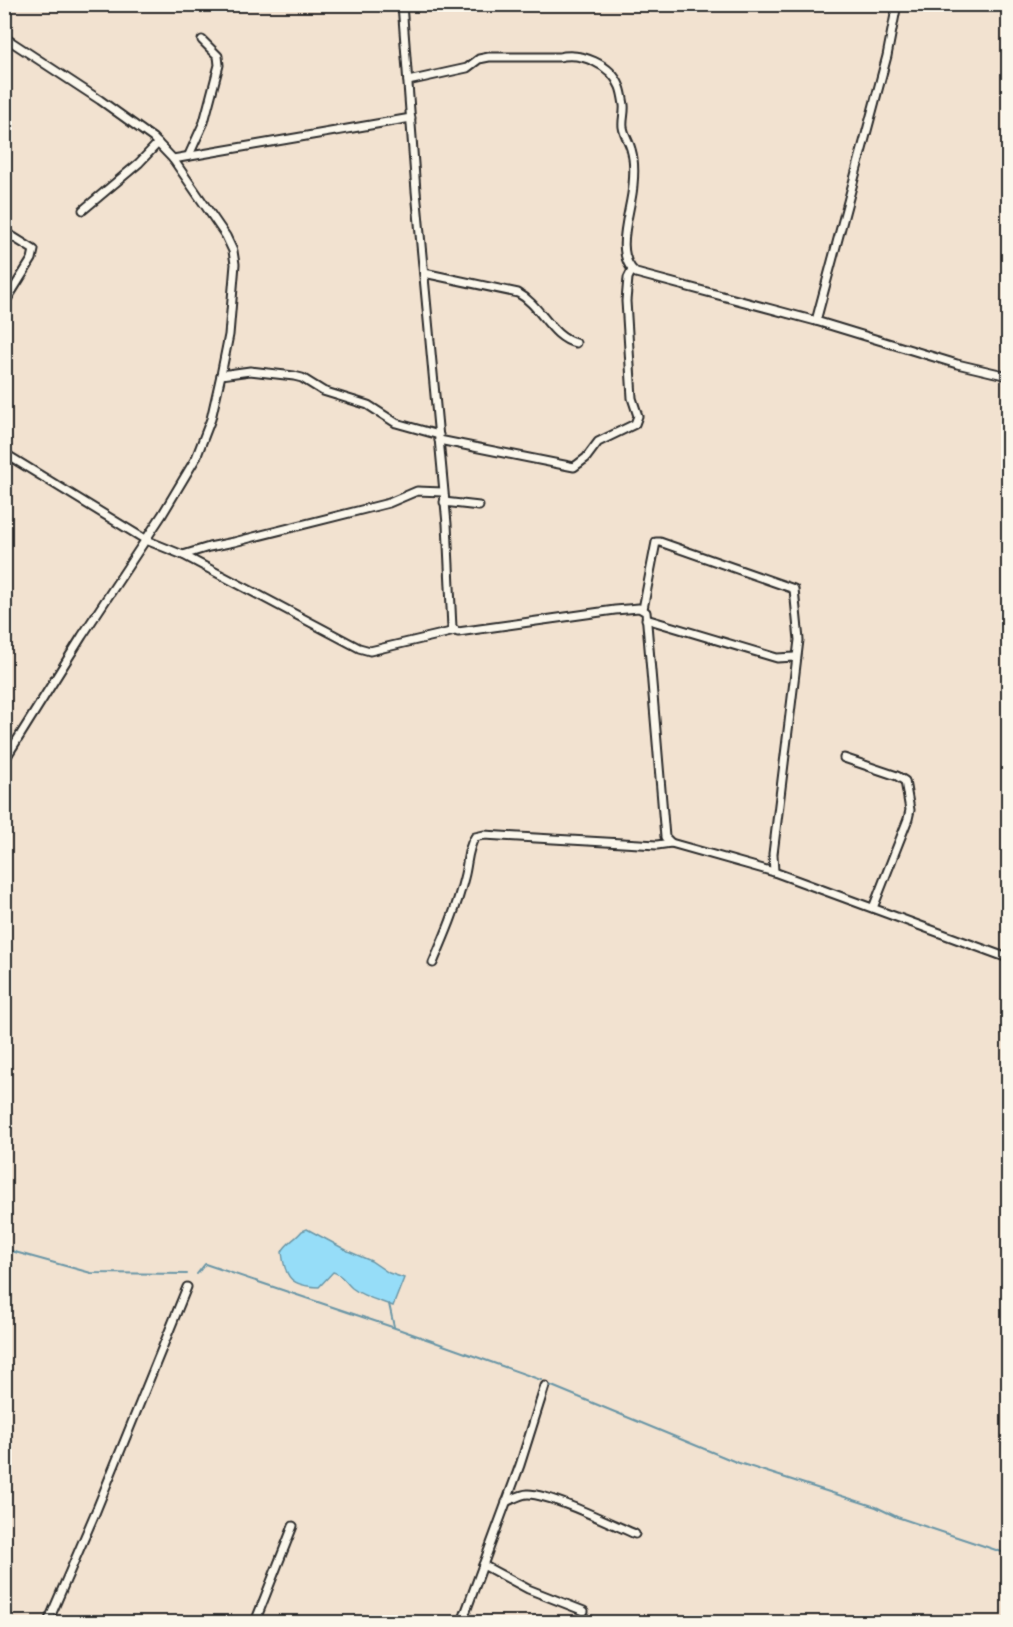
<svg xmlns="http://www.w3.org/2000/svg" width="1013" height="1627" font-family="Caveat,sans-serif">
<rect width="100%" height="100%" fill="#f2e2d0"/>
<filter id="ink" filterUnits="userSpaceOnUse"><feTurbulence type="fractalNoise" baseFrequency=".0167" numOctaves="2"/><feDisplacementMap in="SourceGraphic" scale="12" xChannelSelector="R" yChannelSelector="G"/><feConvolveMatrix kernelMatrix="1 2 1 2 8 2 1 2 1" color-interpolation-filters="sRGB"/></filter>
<g filter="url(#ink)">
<path fill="#96ddf8" stroke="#6b96a6" stroke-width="1.5" d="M 307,1229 L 348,1251 L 371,1261 L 389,1273 L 404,1278 L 393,1306 C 380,1301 363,1297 352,1288 C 345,1282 342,1274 333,1272 L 319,1287 C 292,1286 285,1279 282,1252 C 286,1243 296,1239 302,1231 Z"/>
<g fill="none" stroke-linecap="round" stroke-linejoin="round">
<g stroke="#6b96a6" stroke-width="2">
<polyline points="4,1249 91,1273 187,1274"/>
<polyline points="197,1274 205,1264 401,1330 541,1380"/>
<polyline points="389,1304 394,1327"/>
<polyline points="547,1384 736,1462 876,1507 897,1517 1008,1554"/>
</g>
<defs>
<g id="street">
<polyline points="402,4 416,191 447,524 452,628 458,632 615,610 639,608 646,612 665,837 671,843 774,872 1008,958"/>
<polyline points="4,37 100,100 153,138 173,159 226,236 233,251 235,264 229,335 221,375 211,419 196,458 162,515 82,636 4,761"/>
<path d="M 408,81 L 467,68 L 479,59 L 489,57 L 559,57 C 581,52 611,64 620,87 C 622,92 623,99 624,105 C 625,112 622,120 623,127 C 624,135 629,141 631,149 C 634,159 634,175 633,185 C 632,210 612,254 636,273 L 816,321 L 957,364 L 1008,376"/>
<polyline points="189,155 204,122 219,65 218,56 202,40"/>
<polyline points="173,159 411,118"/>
<polyline points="83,210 139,163 158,143"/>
<path d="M 424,273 L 518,293 C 541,305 551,338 576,343"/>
<polyline points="4,304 32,259 34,250 10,235"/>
<polyline points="816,321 887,56 897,4"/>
<polyline points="221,375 250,371 294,376 302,378 323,391 368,405 396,423 439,435"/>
<polyline points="439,440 574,467 586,458 598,442 635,424 638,416 632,398 626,301 628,278 632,270"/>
<polyline points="4,453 146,540 183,555 209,547 234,542 389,503 417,491 443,492"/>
<polyline points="444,502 479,506"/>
<polyline points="183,555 359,648 370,651 455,631"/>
<polyline points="643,609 656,542 660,542 794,589 799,640 773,854 774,872"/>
<polyline points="646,619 777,658 795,657"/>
<polyline points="844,758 897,776 905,781 910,810 908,819 873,908"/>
<path d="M 433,963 C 445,935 457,907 464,878 C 468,864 467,849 475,837 L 484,835 L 657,845 L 671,843"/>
<path d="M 506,1502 C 513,1499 521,1494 528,1494 C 550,1494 612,1524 635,1534"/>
<polyline points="483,1565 528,1589 584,1611"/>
<polyline points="48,1622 96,1511 187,1287"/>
<polyline points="255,1622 293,1526"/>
<polyline points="462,1622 520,1465 545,1386"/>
</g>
</defs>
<use href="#street" stroke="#2b2b2b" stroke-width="11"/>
<use href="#street" stroke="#fbf7ec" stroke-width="7"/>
</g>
</g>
<rect width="1013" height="1627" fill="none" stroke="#fbf7ec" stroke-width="24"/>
<rect x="12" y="12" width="989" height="1603" fill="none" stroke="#2b2b2b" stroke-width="2" filter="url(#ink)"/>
</svg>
